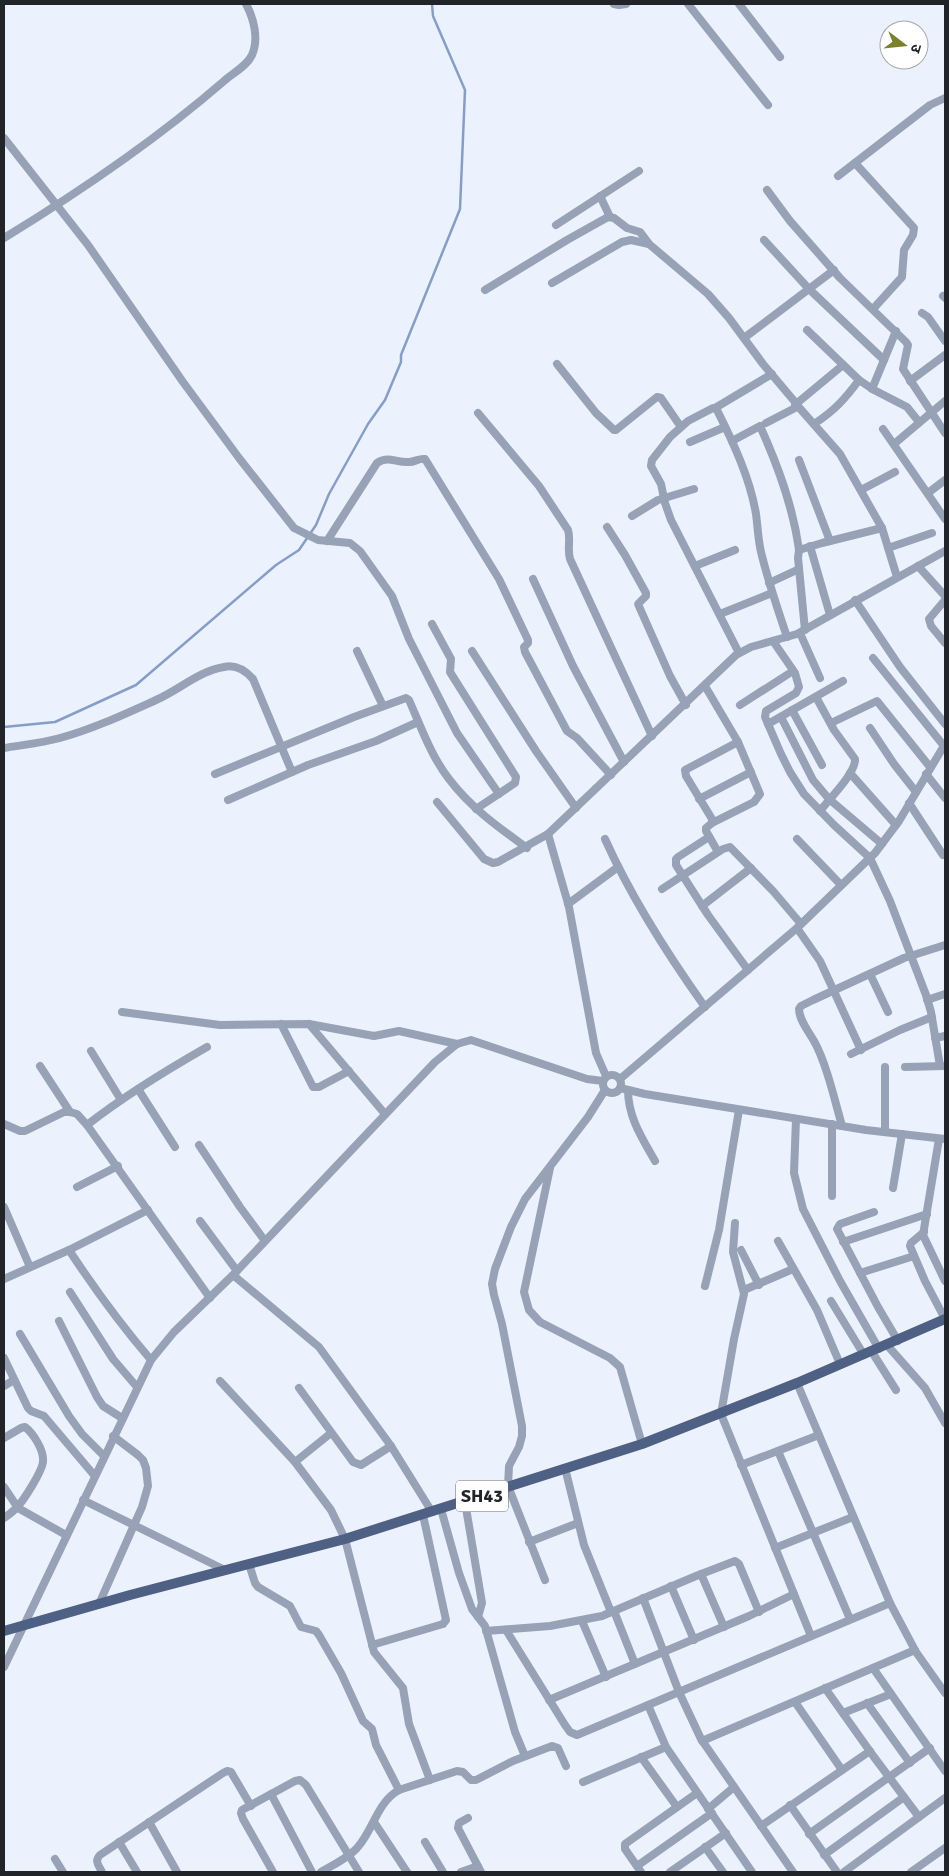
<svg xmlns="http://www.w3.org/2000/svg" width="949" height="1876" font-family="Signika,'Noto Sans Devanagari',sans-serif">
<rect width="100%" height="100%" fill="#ecf2fd"/>
<g fill="none" stroke-linecap="round" stroke-linejoin="round">
<polyline stroke="#859dc9" stroke-width="2.5" points="4,727 55,722 136,685 276,565 299,550 316,525 329,494 368,424 385,400 401,362 401,355 460,209 465,90 433,16 432,4"/>
<g stroke="#97a2b6" stroke-width="8">
<polyline points="614,4 619,5 626,4"/>
<polyline points="688,4 768,105"/>
<polyline points="739,4 780,57"/>
<polyline points="4,138 88,245 183,382 239,458 294,528 318,540 350,543 360,551 392,596 409,639 457,733 499,794"/>
<polyline points="855,163 914,228 913,235 904,250 902,277 873,309"/>
<polyline points="838,176 930,105 945,98"/>
<polyline points="767,190 790,221 840,278 906,342 908,345 903,369 945,433"/>
<polyline points="600,196 610,217"/>
<polyline points="556,225 639,171"/>
<path d="M 4,238 C 81,191 156,140 224,81 C 233,73 247,66 252,55 C 259,39 254,19 246,4"/>
<polyline points="764,240 809,289 884,360"/>
<polyline points="552,283 622,242 631,240 649,244 708,294 729,318 763,364 795,402 795,408 766,423"/>
<polyline points="485,290 567,240 608,217 614,218 627,228 640,232 649,244"/>
<polyline points="943,296 945,298"/>
<polyline points="922,313 928,317 945,341"/>
<polyline points="807,330 859,380 874,390 907,407 919,422"/>
<polyline points="744,338 834,270"/>
<polyline points="557,364 596,413 614,430 616,430 657,397 661,398 681,427"/>
<polyline points="843,365 796,404 840,454 882,528 897,577"/>
<polyline points="910,381 945,355"/>
<polyline points="872,389 896,331"/>
<polyline points="715,408 772,374"/>
<path d="M 478,413 L 539,486 L 568,530 C 571,539 567,549 570,559 L 652,736"/>
<path d="M 814,424 C 834,411 845,399 859,380"/>
<polyline points="883,429 945,519"/>
<path d="M 732,441 L 760,426 C 778,466 793,506 799,550"/>
<polyline points="690,442 725,427"/>
<polyline points="894,444 945,401"/>
<polyline points="799,460 830,541"/>
<polyline points="861,490 895,472"/>
<polyline points="928,493 945,480"/>
<polyline points="632,516 658,500 694,489"/>
<polyline points="607,527 625,555 646,593 646,596 638,604 670,676 686,705"/>
<path d="M 327,541 L 377,463 C 388,455 396,463 409,462 C 415,462 419,458 425,459 L 499,579 L 528,640 L 528,643 L 524,647 L 525,652 L 567,731 L 577,738 L 611,775"/>
<polyline points="810,546 830,615"/>
<polyline points="888,548 932,533"/>
<polyline points="695,566 735,550"/>
<polyline points="918,566 945,596"/>
<polyline points="533,579 573,666 624,762"/>
<polyline points="769,583 799,569"/>
<polyline points="855,600 900,667 945,724"/>
<polyline points="945,600 929,619 931,626 945,643"/>
<polyline points="720,614 772,593"/>
<polyline points="432,624 451,659 450,672 516,777 515,783 476,809"/>
<polyline points="805,630 798,558 799,550 822,543 882,528"/>
<polyline points="800,633 820,678"/>
<polyline points="773,641 795,673 799,687 796,693 766,711 765,717 781,754 790,772 804,794 834,825 870,858 890,901 926,995 931,1012 940,1066"/>
<polyline points="357,651 383,706"/>
<polyline points="472,651 536,751 576,808"/>
<path d="M 739,653 L 671,520 L 665,503 L 661,484 L 651,466 L 652,460 L 670,437 L 688,421 L 713,408 L 717,410 C 733,442 750,478 756,514 C 758,529 758,542 762,556 C 769,584 778,610 787,637"/>
<polyline points="873,658 944,746"/>
<polyline points="705,686 738,742 760,794 754,802 712,823"/>
<path d="M 816,697 L 834,730 L 855,759 C 856,773 829,799 820,811"/>
<polyline points="740,705 793,671"/>
<polyline points="792,710 822,765"/>
<polyline points="781,717 813,780 829,799 882,844"/>
<polyline points="831,723 877,701 930,767"/>
<polyline points="768,724 843,681"/>
<polyline points="870,728 894,764 916,792"/>
<path d="M 4,748 C 22,745 42,743 60,738 C 93,729 125,714 156,700 C 179,690 199,671 224,667 C 236,664 245,670 253,679 L 292,772"/>
<polyline points="850,773 896,825"/>
<path d="M 215,774 L 354,717 L 406,698 L 409,700 C 421,727 431,756 449,779 C 470,807 498,827 527,848"/>
<polyline points="926,774 945,798"/>
<polyline points="699,799 751,772"/>
<polyline points="228,800 308,765 376,741 418,722"/>
<polyline points="437,802 484,859 493,863 498,862 548,834 736,655 751,647 797,634 945,551"/>
<polyline points="909,803 943,855"/>
<polyline points="548,834 569,907 596,1053 606,1076"/>
<polyline points="709,837 678,857 676,859 676,865 708,915 748,970"/>
<path d="M 605,839 C 631,897 668,955 705,1007"/>
<polyline points="797,839 841,885"/>
<polyline points="718,852 706,831 706,828 712,823 712,819 686,776 685,770 738,742"/>
<polyline points="662,889 723,849 730,847 773,891 801,924"/>
<polyline points="568,904 618,867"/>
<polyline points="702,906 751,868"/>
<polyline points="797,928 820,961 861,1050"/>
<polyline points="870,974 888,1012"/>
<polyline points="927,1000 945,994"/>
<polyline points="122,1012 220,1025 309,1024 374,1036 399,1031 457,1044"/>
<polyline points="281,1024 313,1087 319,1087 349,1071"/>
<polyline points="309,1024 385,1114"/>
<polyline points="935,1038 945,1036"/>
<polyline points="91,1051 121,1100"/>
<polyline points="851,1054 900,1030 932,1017"/>
<polyline points="40,1066 70,1112"/>
<polyline points="885,1067 885,1132"/>
<polyline points="905,1067 945,1066"/>
<circle cx="612" cy="1084" r="9"/>
<polyline points="620,1079 797,928 875,853 899,821 945,744"/>
<polyline points="620,1088 645,1094 866,1130 945,1139"/>
<polyline points="138,1089 175,1147"/>
<path d="M 628,1090 C 628,1117 642,1138 655,1161"/>
<polyline points="796,1119 794,1173 803,1209 840,1281 879,1349"/>
<polyline points="4,1124 20,1131 25,1131 64,1112 70,1112 77,1114 87,1125 210,1298"/>
<polyline points="832,1124 832,1196"/>
<path d="M 87,1125 C 124,1096 165,1071 207,1047"/>
<path d="M 842,1126 C 835,1101 826,1062 814,1041 C 809,1032 799,1020 799,1009 L 801,1006 L 813,1000 L 904,958 L 945,945"/>
<polyline points="939,1139 923,1235 945,1281"/>
<polyline points="199,1145 240,1207 265,1241"/>
<polyline points="550,1168 524,1292 529,1310 540,1322 610,1358 620,1367 642,1444"/>
<polyline points="77,1187 118,1166"/>
<polyline points="893,1188 902,1134"/>
<polyline points="4,1207 30,1267"/>
<polyline points="874,1212 840,1224 837,1229 878,1307 898,1341"/>
<polyline points="200,1221 237,1271"/>
<polyline points="735,1223 733,1252 744,1294 734,1339 721,1414 811,1636"/>
<polyline points="924,1232 911,1243 910,1246 925,1281 945,1319"/>
<polyline points="778,1241 817,1310 840,1364"/>
<polyline points="843,1242 927,1214"/>
<path d="M 69,1250 C 94,1288 121,1325 151,1360"/>
<polyline points="741,1250 759,1285"/>
<polyline points="860,1273 914,1256"/>
<polyline points="233,1275 319,1347 391,1446"/>
<polyline points="4,1279 69,1250 148,1210"/>
<polyline points="705,1286 719,1230 739,1110"/>
<polyline points="744,1290 793,1269"/>
<polyline points="70,1292 113,1359 137,1387"/>
<polyline points="831,1301 864,1355"/>
<polyline points="59,1321 97,1397 103,1406 122,1418"/>
<polyline points="20,1334 69,1416 82,1434 104,1456"/>
<polyline points="887,1345 925,1388 945,1423"/>
<polyline points="872,1352 896,1390"/>
<polyline points="4,1358 28,1408 31,1411 44,1416 94,1475"/>
<polyline points="220,1381 295,1462 331,1510 345,1539 374,1652 403,1688 409,1724 430,1780"/>
<polyline points="797,1383 890,1603 916,1652 945,1693"/>
<polyline points="4,1386 14,1380"/>
<polyline points="299,1388 353,1462 361,1465 391,1446 432,1512"/>
<path d="M 4,1438 L 21,1428 L 25,1427 C 33,1433 44,1450 43,1461 C 43,1470 23,1502 16,1508 C 13,1512 8,1515 4,1518"/>
<polyline points="778,1451 850,1619"/>
<polyline points="295,1462 331,1433"/>
<polyline points="741,1465 819,1435"/>
<polyline points="565,1468 584,1545 611,1612"/>
<polyline points="4,1487 18,1508 66,1535"/>
<polyline points="83,1500 225,1570"/>
<polyline points="465,1502 482,1603 478,1617"/>
<polyline points="441,1509 459,1573 472,1609 485,1626 515,1732 525,1756"/>
<polyline points="529,1542 578,1523"/>
<polyline points="775,1548 853,1517"/>
<polyline points="249,1564 255,1583 258,1587 290,1606 301,1627 316,1631 319,1635 341,1673 363,1721 372,1729 376,1745 399,1790"/>
<polyline points="701,1574 724,1627"/>
<polyline points="545,1580 508,1486 509,1466 519,1447 522,1436 522,1426 502,1324 494,1295 492,1284 495,1269 511,1227 525,1199 588,1117 605,1090"/>
<polyline points="671,1586 694,1640"/>
<polyline points="643,1598 679,1692 701,1739 793,1872"/>
<polyline points="99,1604 142,1507 148,1486 146,1468 143,1460 138,1455 113,1436"/>
<polyline points="614,1611 635,1664"/>
<polyline points="582,1621 606,1677"/>
<polyline points="506,1630 565,1725 570,1732 577,1735 890,1603"/>
<polyline points="486,1631 550,1626 602,1616 696,1576 735,1561 739,1564 759,1612"/>
<polyline points="372,1645 443,1624 446,1620 423,1515"/>
<polyline points="4,1667 151,1360 174,1332 233,1275 435,1062 457,1044 471,1040 587,1079 603,1081"/>
<polyline points="873,1668 945,1771"/>
<polyline points="825,1688 874,1757 919,1817"/>
<polyline points="549,1700 749,1616 794,1594"/>
<polyline points="795,1702 842,1770"/>
<polyline points="867,1703 910,1763"/>
<polyline points="843,1713 891,1694"/>
<polyline points="702,1741 915,1650"/>
<polyline points="666,1747 752,1872"/>
<polyline points="641,1757 677,1807"/>
<polyline points="583,1782 666,1747 648,1705"/>
<polyline points="271,1794 312,1872"/>
<polyline points="790,1805 837,1872"/>
<polyline points="708,1809 734,1787"/>
<polyline points="468,1818 459,1823 458,1828 481,1872"/>
<polyline points="149,1822 177,1872"/>
<polyline points="374,1822 407,1872"/>
<polyline points="761,1826 870,1751"/>
<polyline points="809,1834 930,1748"/>
<polyline points="119,1842 137,1872"/>
<polyline points="425,1842 443,1872"/>
<polyline points="705,1847 723,1872"/>
<polyline points="824,1855 904,1797"/>
<polyline points="55,1859 63,1872"/>
<polyline points="637,1866 712,1813"/>
<path d="M 102,1872 C 99,1866 94,1861 100,1855 L 223,1773 L 227,1771 L 231,1772 L 251,1806"/>
<polyline points="273,1872 243,1819 241,1813 242,1810 295,1781 300,1780 306,1785 359,1872"/>
<path d="M 321,1872 C 333,1865 348,1858 357,1848 C 373,1831 377,1802 399,1790 L 457,1771 L 463,1772 L 471,1780 L 476,1780 L 513,1761 L 552,1746 L 558,1748 L 566,1766"/>
<polyline points="461,1872 478,1866"/>
<polyline points="641,1872 625,1849 625,1844 697,1793"/>
<polyline points="670,1872 726,1833"/>
<polyline points="844,1872 945,1798"/>
<polyline points="911,1872 945,1848"/>
</g>
<polyline stroke="#4e6083" stroke-width="10" points="4,1631 130,1595 345,1539 642,1444 797,1383 945,1319"/>
</g>
<g text-anchor="middle" stroke-width="5" stroke-linejoin="round" paint-order="stroke">
<rect fill="#fff" stroke="#646669" stroke-width="1" x="456" y="1480.5" width="52" height="31" rx="4"/>
<g font-size="18" font-weight="bold" fill="#212429">
<text x="482" y="1502">SH43</text>
</g>
</g>
<rect width="949" height="1876" fill="none" stroke="#212429" stroke-width="10"/>
<g transform="translate(904 45) rotate(106)"><circle r="24" fill="#ffffff" stroke="#a6a7a9"/>
<path d="M0-4L9 19L0 12L-9 19Z" fill="#7b802b"/>
<text y="-8" font-size="14" font-weight="bold" text-anchor="middle" fill="#212429">उ</text>
</g>
</svg>
